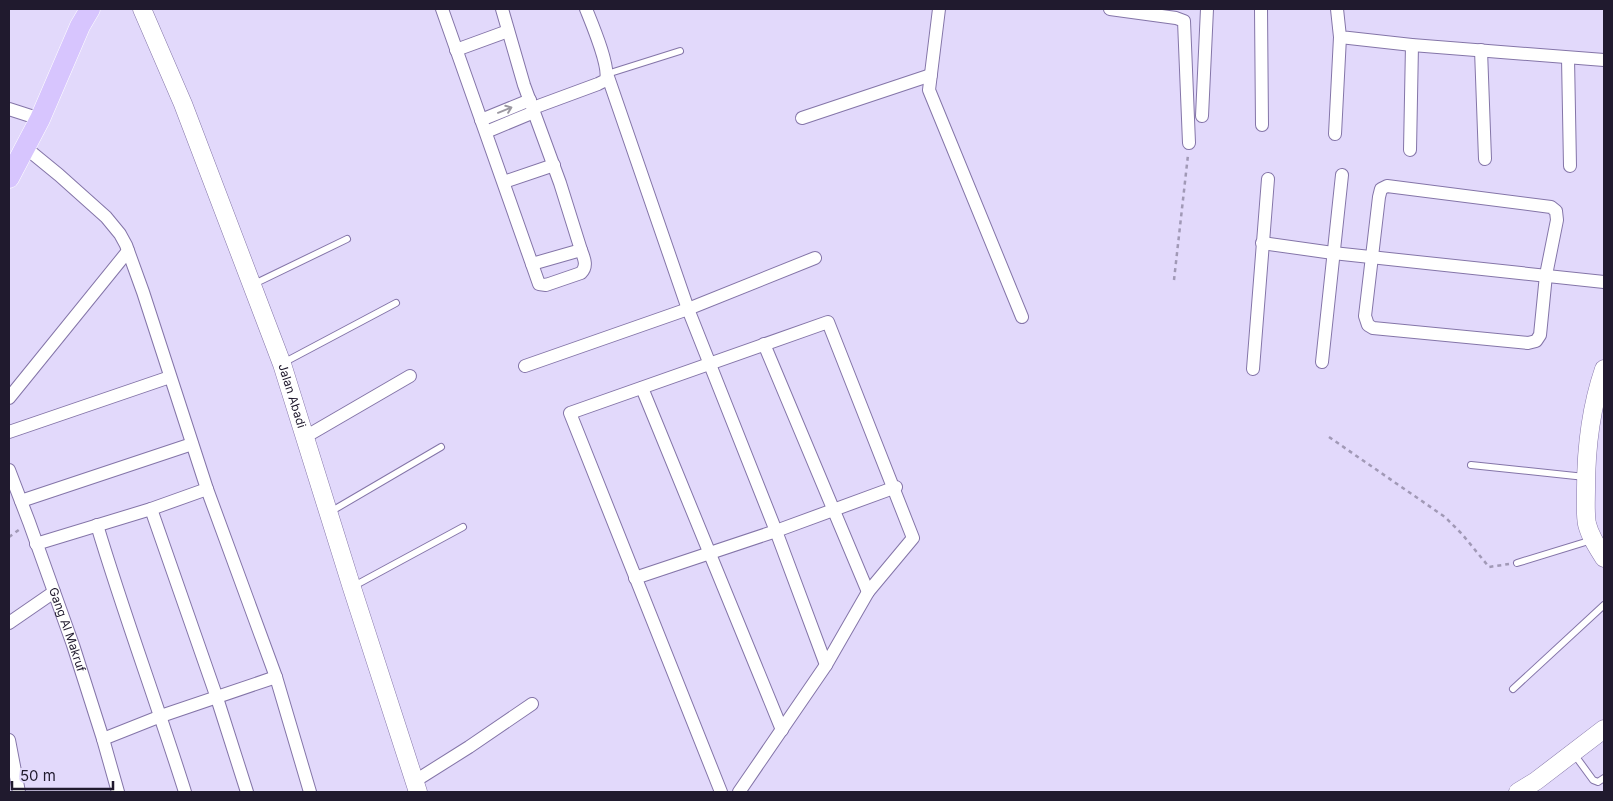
<svg xmlns="http://www.w3.org/2000/svg" width="1613" height="801" font-family="Inter,sans-serif">
<rect width="100%" height="100%" fill="#e2d9fb"/>
<g fill="none" stroke-linecap="round" stroke-linejoin="round">
<defs>
<g id="lane">
<polyline points="607,74 680,51"/>
<polyline points="254,284 347,239"/>
<polyline points="283,363 396,303"/>
<polyline points="1471,465 1585,477"/>
<polyline points="330,512 441,447"/>
<polyline points="1517,563 1592,540"/>
<polyline points="354,586 463,527"/>
<polyline points="1513,689 1604,605"/>
<polyline points="1574,754 1593,780 1598,782 1604,778"/>
</g>
<g id="street">
<path d="M 442,9 L 539,284 L 546,285 L 581,273 C 588,266 584,258 581,250"/>
<polyline points="502,9 524,85 560,183 581,250 532,264"/>
<polyline points="939,9 929,90 1022,317"/>
<polyline points="1110,9 1176,18 1184,21 1189,143"/>
<polyline points="1261,9 1262,125"/>
<polyline points="1337,9 1340,37 1412,45 1604,60"/>
<polyline points="456,50 508,31"/>
<polyline points="1481,50 1485,159"/>
<polyline points="1568,58 1570,166"/>
<polyline points="607,74 688,309 776,531 826,665"/>
<path d="M 533,108 L 598,84 L 606,80 C 610,66 592,24 586,9"/>
<polyline points="9,109 40,119"/>
<polyline points="1202,116 1207,9"/>
<polyline points="802,118 931,75"/>
<polyline points="481,120 530,100"/>
<polyline points="486,132 534,112"/>
<polyline points="1335,134 1340,37"/>
<polyline points="26,148 59,175 106,217 120,234 126,245 143,292 207,489 276,677 310,792"/>
<polyline points="1410,150 1412,45"/>
<polyline points="504,182 554,165"/>
<polygon points="1387,186 1551,207 1556,211 1557,220 1546,275 1540,335 1536,341 1528,343 1373,328 1368,325 1365,316 1379,197 1381,189"/>
<polyline points="1262,243 1333,253 1604,282"/>
<polyline points="764,344 868,592"/>
<polyline points="1322,362 1342,175"/>
<polyline points="525,366 688,309 815,258"/>
<polyline points="1253,369 1268,179"/>
<polyline points="642,388 782,730"/>
<polyline points="9,398 128,251"/>
<polyline points="9,432 170,377"/>
<polyline points="305,437 410,376"/>
<path id="s1" d="M 9,470 L 29,522 L 73,645 L 103,739 L 118,792"/>
<polyline points="21,501 192,444"/>
<polyline points="151,509 217,698 247,792"/>
<path d="M 97,525 C 124,615 157,703 185,792"/>
<polyline points="36,544 151,509 207,489"/>
<polyline points="635,578 776,531 896,487"/>
<polyline points="9,623 54,592"/>
<polyline points="103,739 161,716 276,677"/>
<polyline points="9,740 19,792"/>
<polyline points="415,781 469,747 532,704"/>
<polyline points="721,792 570,413 828,322 913,538 868,592 826,665 739,792"/>
</g>
<g id="secondary">
<path id="s2" d="M 142,9 L 183,104 L 282,364 L 352,588 L 418,792"/>
<path d="M 1604,369 C 1591,407 1586,449 1586,489 C 1586,501 1585,513 1587,524 C 1590,536 1597,547 1604,558"/>
<polyline points="1518,792 1536,781 1604,729"/>
</g>
<polyline id="primary" points="9,178 40,119 80,26 90,9"/>
</defs>
<use href="#lane" stroke="#8475a8" stroke-width="8"/>
<use href="#street" stroke="#8475a8" stroke-width="14"/>
<use href="#secondary" stroke="#8475a8" stroke-width="19"/>
<use href="#primary" stroke="#fff" stroke-width="21"/>
<g stroke="#a199b6" stroke-width="2.5" stroke-dasharray="4 4" stroke-linecap="butt">
<polyline points="1174,280 1188,155"/>
<polyline points="1329,437 1445,517 1462,534 1489,567 1509,564"/>
<polyline points="9,537 20,529"/>
</g>
<use href="#lane" stroke="#fff" stroke-width="6"/>
<use href="#street" stroke="#fff" stroke-width="12"/>
<use href="#secondary" stroke="#fff" stroke-width="18"/>
<use href="#primary" stroke="#d7c5fe" stroke-width="20"/>
</g>
<defs><path id="oneway-shaft" d="M-6 0H5M1.5-3L5.5 0L1.5 3" fill="none" stroke-width="1.6" stroke-linecap="round" stroke-linejoin="round" transform="scale(1.25)"/></defs>
<use stroke="#9b98a1" href="#oneway-shaft" transform="translate(505 110) rotate(-22)"/>
<g text-anchor="middle" stroke-width="4" stroke-linejoin="round" paint-order="stroke">
<g font-size="12" fill="#201a2e" stroke="#e2d9fb">
<text dy="4" stroke="none"><textPath href="#s2" startOffset="415">Jalan Abadi</textPath></text>
<text dy="4" stroke="none"><textPath href="#s1" startOffset="170">Gang Al Makruf</textPath></text>
</g>
</g>
<rect width="1613" height="801" fill="none" stroke="#201a2e" stroke-width="20"/>
<path d="M12 781v8h101v-8" fill="none" stroke="#201a2e" stroke-width="2.5"/>
<text x="20" y="781" font-size="15" fill="#201a2e" stroke="#e2d9fb" stroke-width="4" paint-order="stroke">50 m</text>
</svg>
